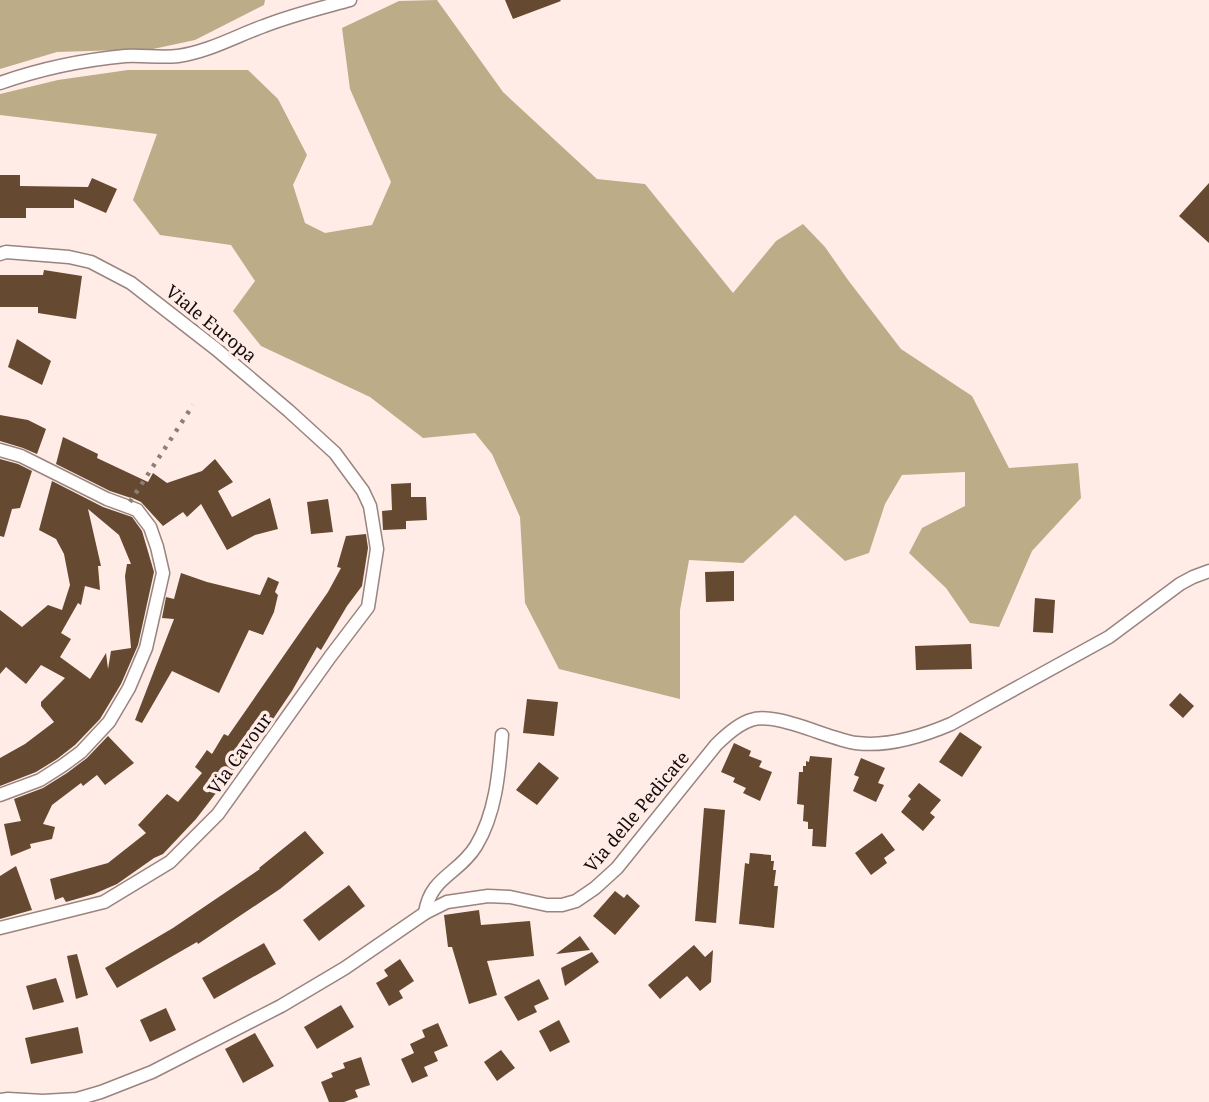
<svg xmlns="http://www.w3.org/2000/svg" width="1209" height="1102" font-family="'Noto Serif',serif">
<rect width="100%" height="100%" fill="#ffece7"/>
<g fill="#bcac88">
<polygon points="0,0 265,0 264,5 195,40 153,49 57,52 0,69"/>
<polygon points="437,0 503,92 597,179 645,184 733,293 776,241 803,224 825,247 848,280 901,349 972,396 1009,468 1078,463 1081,498 1032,551 999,627 970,623 946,588 909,553 922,528 965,506 965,472 902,475 885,504 869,553 845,561 795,515 743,563 689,560 680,610 680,699 559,669 525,603 520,517 492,454 475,433 423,438 370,397 261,346 233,311 255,281 231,245 160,235 133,200 157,134 0,115 0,94 58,80 128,70 248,70 278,99 307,155 293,185 305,223 325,233 372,225 391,182 350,89 342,28 399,1"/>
</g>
<g fill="#654931" fill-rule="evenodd">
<polygon points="505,0 560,0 561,1 513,19"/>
<polygon points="0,175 20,175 20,186 88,187 92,178 117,189 106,213 74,199 74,208 26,208 26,218 0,218"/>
<polygon points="1209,183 1209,243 1179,216"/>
<polygon points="44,270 82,276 76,319 38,313 38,307 0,307 0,275 43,275"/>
<polygon points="17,339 51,361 42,385 8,367"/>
<polygon points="0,415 28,420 46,429 37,454 23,448 0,441"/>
<polygon points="63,437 98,454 97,458 148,482 153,473 167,483 202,471 215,459 233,482 218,491 232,517 270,498 278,529 255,535 227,550 201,504 187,517 183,512 163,526 141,502 130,497 131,498 110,491 56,464"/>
<polygon points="0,459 18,464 32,471 20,508 12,509 4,537 0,536"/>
<path d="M 52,481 L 103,507 L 132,517 L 142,531 L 154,572 L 138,645 L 121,684 L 100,719 L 75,745 L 57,759 L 36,772 L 0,786 L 0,758 L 25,744 L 54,722 L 41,706 L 41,702 L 65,678 L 41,665 L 26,684 L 6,667 L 0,674 L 0,610 L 22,627 L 48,605 L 62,610 L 70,585 L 64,554 L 56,539 L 39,530 ZM 88,509 L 119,535 L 131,564 L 127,564 L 125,576 L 131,648 L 111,651 L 108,669 L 106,653 L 90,679 L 60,657 L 71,639 L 61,633 L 78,603 L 81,605 L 85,586 L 100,590 L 98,566 L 101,566 Z"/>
<polygon points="411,483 411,497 426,497 427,520 406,521 406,529 383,530 382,511 392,510 391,484"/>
<polygon points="328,499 333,532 311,534 307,502"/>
<polygon points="366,534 368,548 362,586 347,606 321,650 317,647 292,691 273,719 196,819 163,854 154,858 117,884 94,894 66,902 63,897 55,900 50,879 108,863 146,833 138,825 167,794 178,802 202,773 195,767 207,750 212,754 224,734 228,736 328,592 341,568 337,567 346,536"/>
<polygon points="734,571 734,601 706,602 705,572"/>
<polygon points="181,573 207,582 260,595 268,577 279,582 275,592 278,595 274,612 263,635 249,630 219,693 172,671 142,723 135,720 174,619 162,618 166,597 174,599"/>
<polygon points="1035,598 1055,600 1053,633 1033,632"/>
<polygon points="971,644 972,669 916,670 915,646"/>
<polygon points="1180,693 1194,706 1183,718 1169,705"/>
<polygon points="527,699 558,702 554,736 523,733"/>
<polygon points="960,732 982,747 962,777 939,762"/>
<polygon points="108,736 134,763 105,785 97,775 83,786 81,783 52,805 43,824 55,827 52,839 30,844 31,848 11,856 4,824 21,821 14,799 43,788 67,773 87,758"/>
<polygon points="734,743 751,751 749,756 762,761 759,767 772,772 760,801 743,793 746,788 733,782 735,778 721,772"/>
<polygon points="810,756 832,758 826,847 812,846 813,829 808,829 808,822 803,821 804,805 797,804 799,772 803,772 803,766 806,766 806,761 809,762"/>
<polygon points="861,758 885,768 878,783 884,785 876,802 853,791 859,777 854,775"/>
<polygon points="539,762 559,778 537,805 516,790"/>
<polygon points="919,783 941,800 930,813 935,817 923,831 901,812 911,799 908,796"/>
<polygon points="704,808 725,810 716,923 695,921"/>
<polygon points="305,831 324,853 280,889 198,944 197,942 117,988 105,968 173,928 260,869 259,868"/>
<polygon points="882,833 895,850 884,858 887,863 871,875 855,853"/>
<polygon points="750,853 771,855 771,861 774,861 773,870 776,870 774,886 778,886 774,928 739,924 745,863 749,864"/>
<polygon points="16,866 32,910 0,919 0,876"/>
<polygon points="349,885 365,906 319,941 303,920"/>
<polygon points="615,891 624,898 627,894 640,906 615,935 593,916"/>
<polygon points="479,910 481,925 530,921 534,956 487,961 497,995 469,1004 452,947 448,947 444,915"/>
<polygon points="580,936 590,950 556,954"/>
<polygon points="264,943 276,964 214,999 202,978"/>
<polygon points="694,945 705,957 713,950 711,982 700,991 687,976 660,999 648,985"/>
<polygon points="592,952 599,962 565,986 561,968"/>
<polygon points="77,954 88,995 76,999 67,956"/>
<polygon points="400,959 414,981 399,991 403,998 389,1006 376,983 388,976 384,970"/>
<polygon points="56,978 64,1002 33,1010 26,986"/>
<polygon points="539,979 549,999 534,1006 537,1012 518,1021 504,997"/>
<polygon points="341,1005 354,1027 317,1049 304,1027"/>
<polygon points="166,1008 176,1030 150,1042 140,1020"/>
<polygon points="559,1020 570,1042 550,1052 539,1031"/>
<polygon points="438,1023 448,1046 434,1052 438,1061 424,1067 428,1076 412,1083 401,1059 414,1053 410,1044 425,1037 422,1030"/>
<polygon points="78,1027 83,1053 31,1064 25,1038"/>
<polygon points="255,1033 274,1066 243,1083 225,1049"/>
<polygon points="501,1050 515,1068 497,1081 484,1062"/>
<polygon points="361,1057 370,1085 355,1090 358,1097 344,1102 329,1102 321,1082 333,1077 331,1073 345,1068 343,1063"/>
</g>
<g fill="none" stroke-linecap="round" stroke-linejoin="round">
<defs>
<g id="street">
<path d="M 0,83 C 40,69 82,60 125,56 C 143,55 161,58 178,56 C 208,52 236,36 264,26 C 292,15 321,8 350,0"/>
<polyline points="0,254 6,252 69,257 91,262 131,283 216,349 289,411 335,453 363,491 370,506 377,549 368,607 330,657 218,814 170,862 104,902 0,928"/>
<polyline points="0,450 21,456 107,499 137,510 150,527 157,547 163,573 146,648 129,688 109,722 81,752 62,766 40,780 0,795"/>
<path d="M 425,913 C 430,877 459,874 476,846 C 496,813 499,772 502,735"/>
<path d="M 0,1100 L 8,1099 L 43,1101 L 77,1099 L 101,1092 L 152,1072 L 281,1006 L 345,968 L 425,913 L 447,902 L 488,896 L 510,897 L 547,905 L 562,905 L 576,901 L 595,888 L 617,868 L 716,745 C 726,735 738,724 751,720 C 775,711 828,739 856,743 C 887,747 923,736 951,724 L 1109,637 L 1180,584 L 1193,577 L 1209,571"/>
</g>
</defs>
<use href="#street" stroke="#99847f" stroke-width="15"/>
<use href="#street" stroke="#fff" stroke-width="12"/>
<polyline stroke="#8c7f7b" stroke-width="4.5" stroke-dasharray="3.5 7" stroke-linecap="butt" points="130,502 193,405"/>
</g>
<g text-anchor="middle" stroke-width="7" stroke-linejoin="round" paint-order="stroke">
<g font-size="18" fill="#130c0a" stroke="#ffece7">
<text transform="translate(211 324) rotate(39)" y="6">Viale Europa</text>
<text transform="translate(240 754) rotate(-54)" y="6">Via Cavour</text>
<text transform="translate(637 812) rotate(-50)" y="6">Via delle Pedicate</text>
</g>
</g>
</svg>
